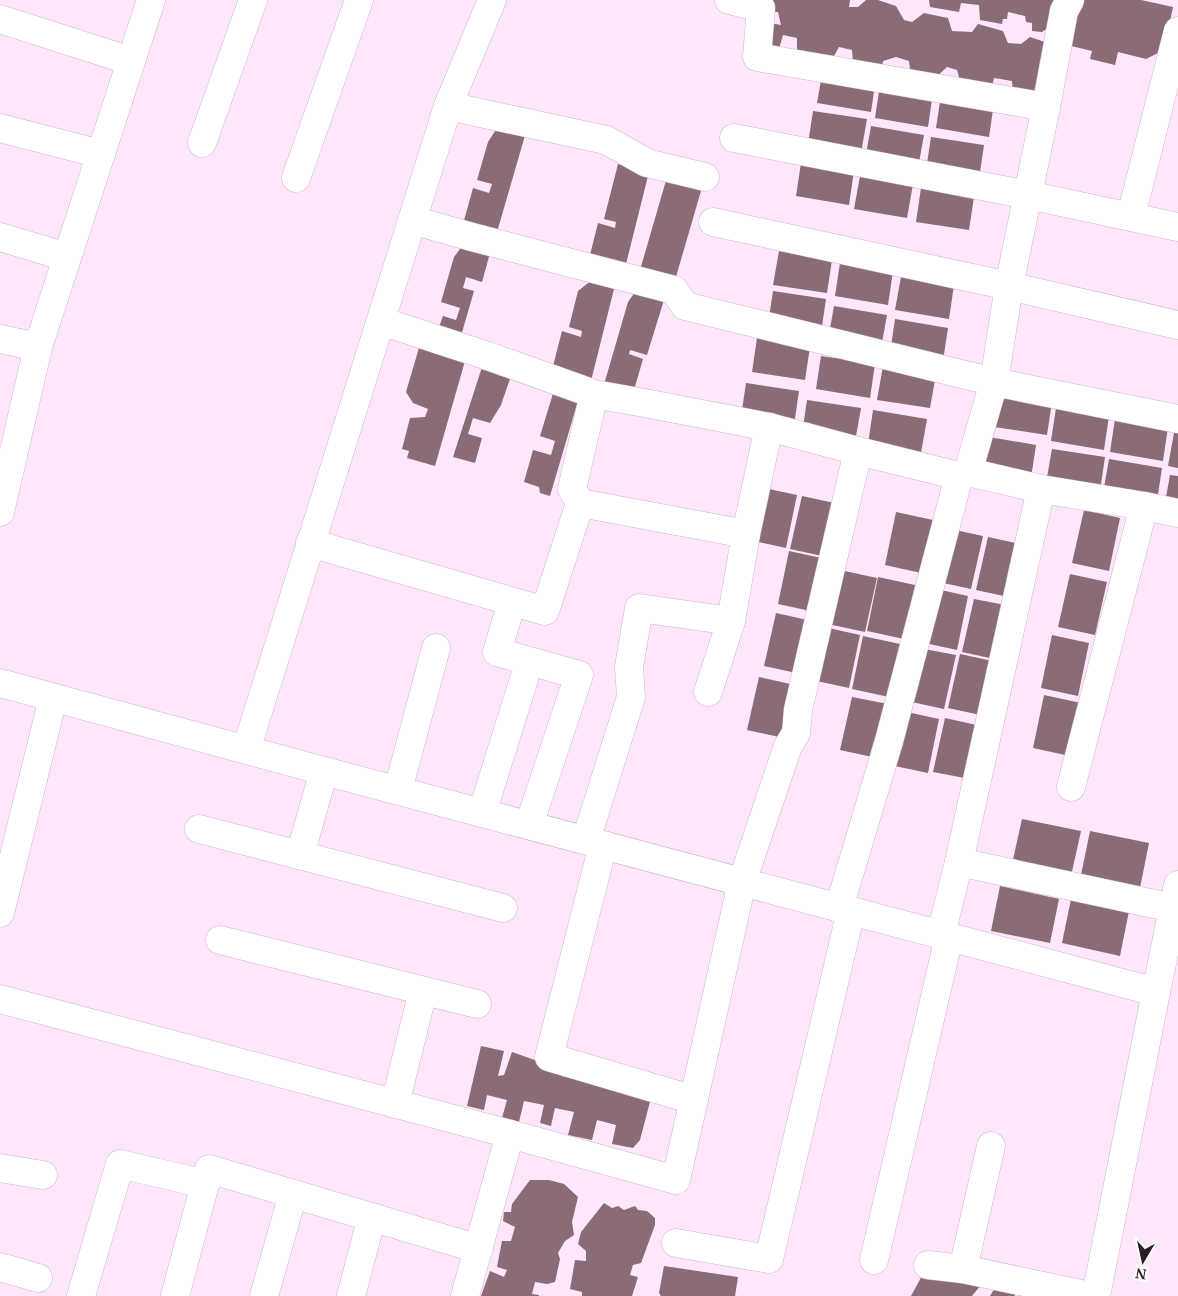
<svg xmlns="http://www.w3.org/2000/svg" width="1178" height="1296" font-family="'Noto Serif',serif">
<rect width="100%" height="100%" fill="#fee6fd"/>
<g fill="#896c75">
<polygon points="772,0 850,0 849,7 858,7 866,0 878,0 896,6 904,20 912,22 924,13 948,18 952,31 972,32 978,24 1003,31 1008,43 1021,44 1030,37 1045,42 1044,93 1013,93 1012,81 994,78 992,87 961,85 957,70 947,67 933,80 911,77 909,61 896,57 883,61 882,67 853,64 852,50 839,47 830,63 797,52 797,38 783,35 779,49 765,50 765,22 781,25 778,12 771,12"/>
<polygon points="929,0 1061,0 1056,22 1042,32 1032,31 1032,23 1026,22 1025,16 1008,12 1007,19 1003,19 1002,24 980,20 979,5 961,3 959,12 930,7"/>
<polygon points="1079,0 1141,0 1173,7 1164,50 1146,59 1118,52 1115,65 1090,59 1092,51 1063,44"/>
<polygon points="823,69 876,78 871,112 817,103"/>
<polygon points="880,85 933,93 928,127 875,118"/>
<polygon points="941,95 994,103 989,137 936,128"/>
<polygon points="813,111 867,119 861,153 808,144"/>
<polygon points="871,126 924,135 918,168 865,160"/>
<polygon points="497,128 526,132 495,239 463,224 473,188 489,193 492,184 477,180 488,142"/>
<polygon points="931,137 984,145 979,179 926,170"/>
<polygon points="801,163 854,171 849,205 796,196"/>
<polygon points="618,164 649,172 625,268 589,259 598,223 615,228 616,222 604,219"/>
<polygon points="860,176 913,184 907,218 854,209"/>
<polygon points="667,177 689,178 701,191 673,287 638,277"/>
<polygon points="921,188 974,197 969,230 916,222"/>
<polygon points="463,245 492,246 482,282 466,277 463,288 474,291 461,336 438,330 443,316 456,320 460,308 441,302 454,257"/>
<polygon points="779,251 832,260 827,293 773,285"/>
<polygon points="840,263 893,271 888,305 835,296"/>
<polygon points="901,277 954,285 949,319 895,310"/>
<polygon points="592,280 615,285 590,385 551,374 562,331 581,337 582,331 569,327 578,291"/>
<polygon points="773,291 826,299 821,333 768,324"/>
<polygon points="635,292 664,300 647,355 630,350 629,354 643,359 632,397 603,388 628,302"/>
<polygon points="834,306 887,315 881,348 828,340"/>
<polygon points="895,319 948,328 943,361 890,353"/>
<polygon points="757,338 810,347 805,380 752,372"/>
<polygon points="421,341 467,354 435,466 407,458 409,451 402,449 410,418 425,417 428,409 413,403 406,392"/>
<polygon points="821,356 875,364 870,398 816,389"/>
<polygon points="483,364 512,373 501,405 490,423 473,418 468,434 482,438 475,463 453,457"/>
<polygon points="883,366 936,374 930,408 877,400"/>
<polygon points="746,383 799,391 794,425 741,417"/>
<polygon points="555,387 580,394 550,496 540,493 539,487 524,482 533,450 551,455 555,441 540,436"/>
<polygon points="999,393 1052,402 1047,435 994,427"/>
<polygon points="807,400 861,408 855,442 802,434"/>
<polygon points="1056,408 1109,416 1104,450 1051,441"/>
<polygon points="873,410 927,419 921,453 868,444"/>
<polygon points="1115,419 1168,427 1163,461 1110,452"/>
<polygon points="1174,433 1178,433 1178,468 1168,466"/>
<polygon points="983,436 1036,445 1031,478 978,470"/>
<polygon points="1052,449 1105,457 1100,491 1046,483"/>
<polygon points="1109,459 1162,468 1157,501 1103,493"/>
<polygon points="1170,475 1178,476 1178,510 1164,508"/>
<polygon points="760,487 797,495 786,548 749,540"/>
<polygon points="802,496 839,504 827,557 790,549"/>
<polygon points="1084,510 1120,518 1109,571 1072,563"/>
<polygon points="896,512 933,520 921,573 885,565"/>
<polygon points="946,528 983,536 971,589 934,581"/>
<polygon points="988,537 1025,545 1013,598 976,590"/>
<polygon points="789,551 826,559 815,612 778,604"/>
<polygon points="840,570 877,578 865,632 828,624"/>
<polygon points="1070,574 1107,582 1095,635 1058,627"/>
<polygon points="878,577 915,585 904,639 867,631"/>
<polygon points="932,588 968,596 957,650 920,642"/>
<polygon points="974,599 1010,606 999,660 962,652"/>
<polygon points="776,613 812,621 801,674 764,666"/>
<polygon points="824,627 860,635 849,688 812,680"/>
<polygon points="1052,635 1089,643 1078,696 1041,688"/>
<polygon points="863,636 900,644 889,697 852,689"/>
<polygon points="919,648 956,655 944,709 907,701"/>
<polygon points="960,654 997,662 985,716 948,708"/>
<polygon points="759,677 795,685 784,738 747,730"/>
<polygon points="1044,695 1081,703 1070,756 1033,748"/>
<polygon points="852,697 888,704 877,758 840,750"/>
<polygon points="902,711 939,719 928,773 890,765"/>
<polygon points="945,718 981,726 970,779 933,772"/>
<polygon points="1022,819 1081,831 1071,876 1012,864"/>
<polygon points="1090,831 1149,843 1140,888 1081,875"/>
<polygon points="1000,886 1059,899 1050,943 991,931"/>
<polygon points="1071,899 1129,911 1120,956 1062,943"/>
<polygon points="481,1046 504,1051 498,1076 504,1075 512,1052 563,1070 563,1077 576,1072 651,1098 640,1140 633,1148 612,1144 616,1125 597,1120 592,1140 568,1135 574,1112 555,1108 551,1126 540,1123 544,1105 524,1101 519,1122 502,1118 507,1100 487,1095 484,1110 467,1106"/>
<polygon points="530,1180 549,1180 564,1184 578,1197 572,1222 574,1235 565,1241 558,1253 560,1259 555,1282 547,1284 535,1282 532,1294 539,1295 539,1296 481,1296 490,1271 504,1277 507,1270 497,1267 502,1241 511,1241 515,1227 503,1221 504,1212 511,1212 512,1204"/>
<polygon points="604,1203 612,1208 618,1206 624,1210 635,1206 638,1210 647,1211 655,1218 655,1225 641,1263 633,1265 630,1275 638,1277 632,1296 582,1296 582,1292 570,1289 575,1260 586,1261 586,1251 578,1244 581,1232"/>
<polygon points="664,1266 738,1277 735,1296 661,1296 659,1293"/>
<polygon points="924,1272 981,1285 972,1296 911,1296"/>
<polygon points="996,1286 1013,1289 1015,1296 990,1296"/>
</g>
<g fill="none" stroke-linecap="round" stroke-linejoin="round">
<defs>
<g id="minor">
<polyline points="729,0 761,8 757,57 1046,107"/>
<polyline points="0,19 131,61"/>
<polyline points="448,106 606,140 647,163 705,177"/>
<polyline points="0,128 101,154"/>
<polyline points="734,138 1028,195 1178,227"/>
<polyline points="202,143 253,0"/>
<polyline points="296,178 359,0"/>
<polyline points="1131,216 1178,31"/>
<polyline points="412,220 472,237 674,290 685,306 994,382 1178,419"/>
<polyline points="713,222 1009,286 1178,325"/>
<polyline points="0,237 67,257"/>
<polyline points="381,321 485,355 594,394 650,404 769,427 858,451 959,476 968,472 1041,489 1144,506 1178,513"/>
<polyline points="0,339 38,347"/>
<polyline points="968,472 994,382 1009,286 1046,107 1064,11 1070,0"/>
<polyline points="580,503 746,534"/>
<polyline points="0,512 38,347 151,0"/>
<polyline points="310,543 545,611 580,503 572,489 594,394"/>
<polyline points="512,602 497,652 579,675 529,825"/>
<polyline points="708,692 731,621 746,534 769,427"/>
<polyline points="246,750 448,106 492,0"/>
<polyline points="1071,787 1144,506"/>
<polyline points="398,790 436,648"/>
<polyline points="482,813 524,679"/>
<polyline points="199,829 503,908"/>
<polyline points="586,840 631,697 629,667 639,608 731,621"/>
<polyline points="603,845 549,1057 694,1100"/>
<polyline points="300,855 324,771"/>
<polyline points="959,862 1173,908"/>
<polyline points="839,908 889,741 959,476"/>
<polyline points="0,913 53,698"/>
<polyline points="941,934 959,862 1041,489"/>
<polyline points="220,940 477,1004"/>
<polyline points="0,999 510,1134 676,1180 742,882 788,746 796,733 798,710 858,451"/>
<polyline points="395,1104 423,991"/>
<polyline points="991,1146 963,1269 1090,1296"/>
<polyline points="0,1168 43,1175"/>
<polyline points="676,1243 769,1259 851,911"/>
<polyline points="874,1260 949,937"/>
<polyline points="928,1265 963,1269"/>
<polyline points="0,1267 38,1278"/>
<polyline points="81,1296 120,1164 205,1184"/>
<polyline points="175,1296 209,1169 479,1249"/>
<polyline points="264,1296 293,1194"/>
<polyline points="351,1296 372,1217"/>
<polyline points="465,1296 510,1134"/>
</g>
<g id="tertiary">
<polyline points="0,683 324,771 1156,992"/>
<polyline points="1096,1296 1156,992 1178,885"/>
</g>
</defs>
<use href="#minor" stroke="#ccb5cb" stroke-width="29"/>
<use href="#tertiary" stroke="#ccb5cb" stroke-width="29"/>
<use href="#minor" stroke="#fff" stroke-width="28"/>
<use href="#tertiary" stroke="#fff" stroke-width="28"/>
</g>
<g transform="translate(1143 1261) rotate(189)" stroke="#fcfcfc" stroke-width="4" paint-order="stroke">
<path d="M0-4L9 19L0 12L-9 19Z" fill="#271e27"/>
<text y="-8" font-size="14" font-weight="bold" text-anchor="middle" fill="#271e27">N</text>
</g>
</svg>
